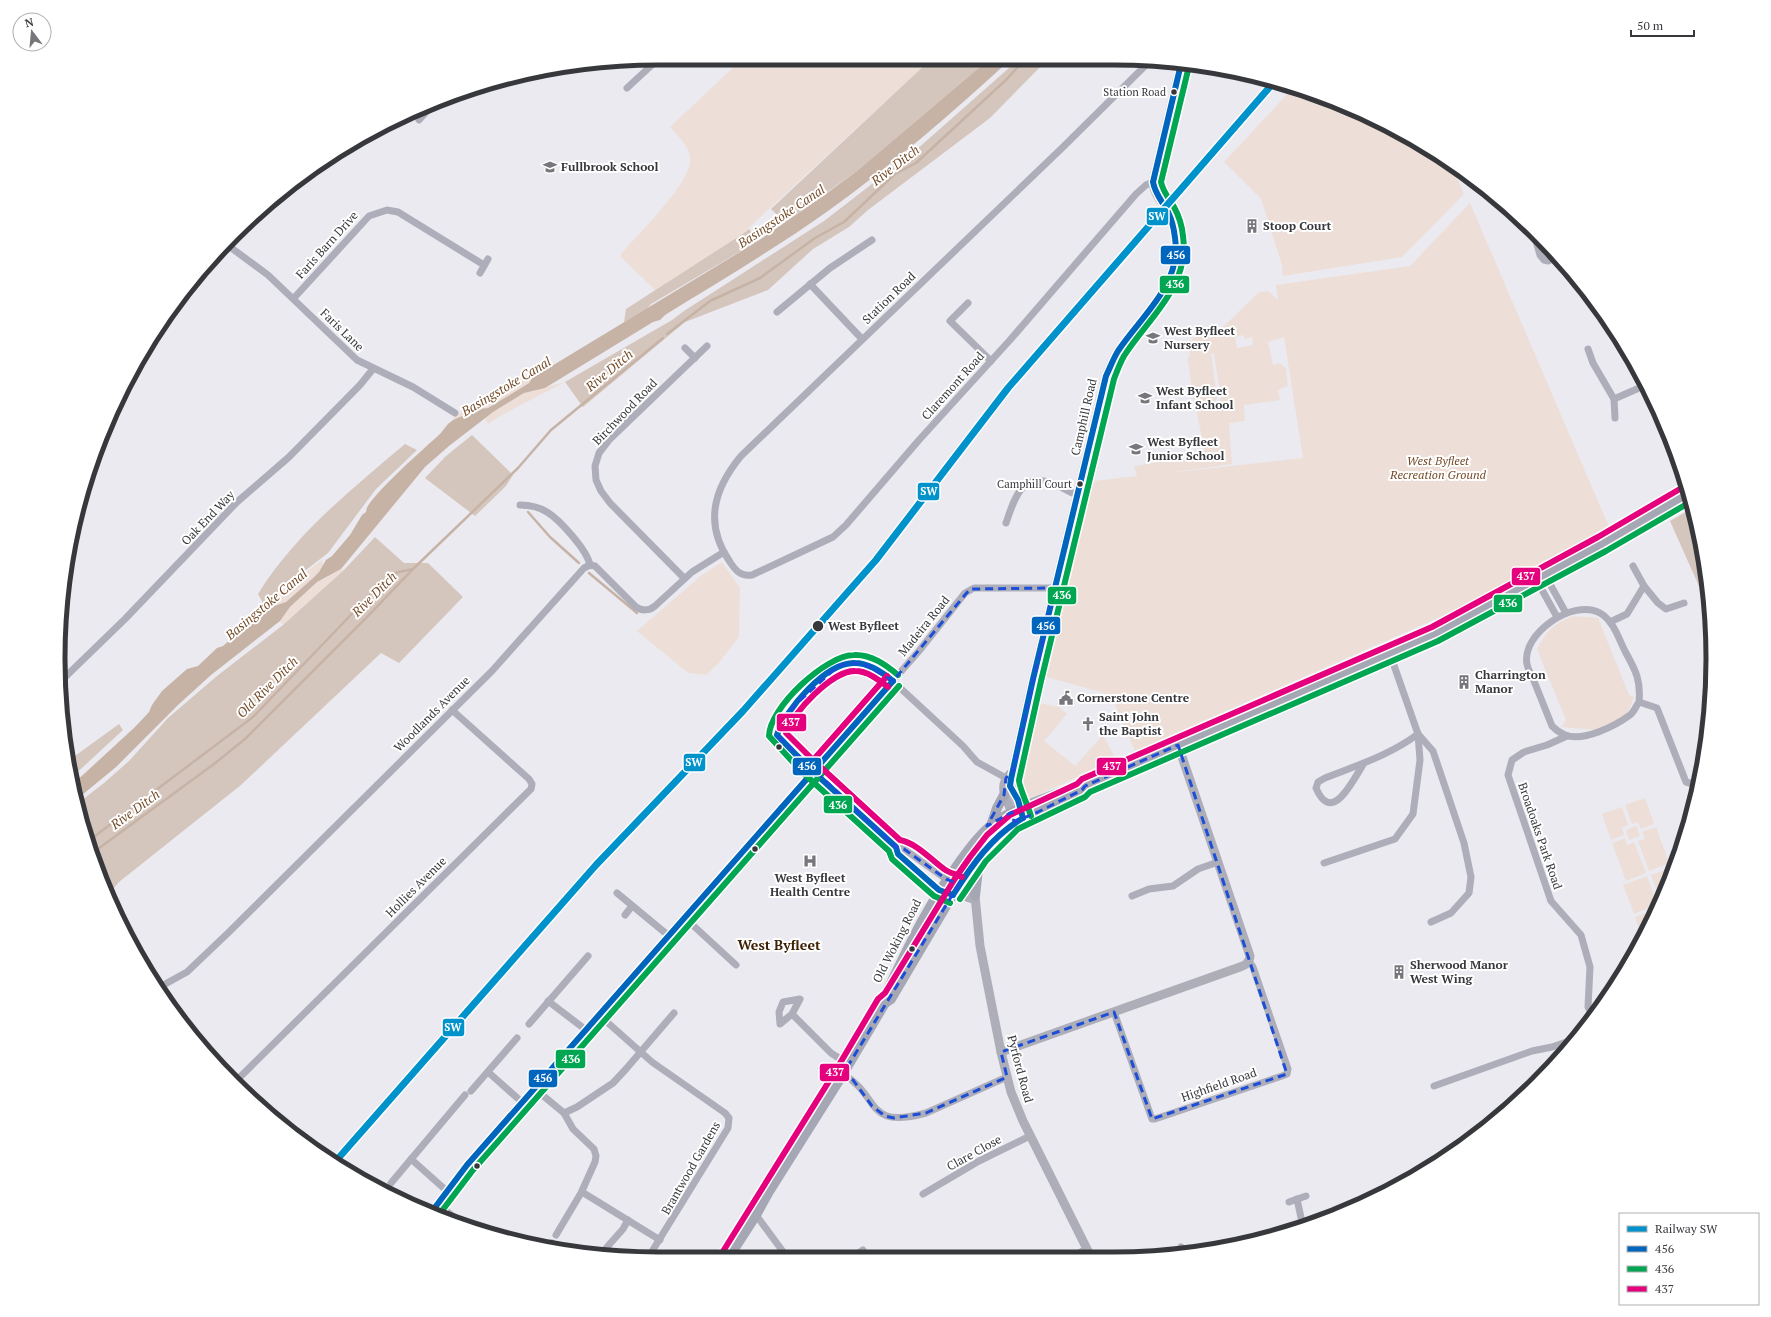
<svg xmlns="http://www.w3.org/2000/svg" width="1771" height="1317" font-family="'PT Serif',serif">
<rect width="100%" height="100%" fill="#eaeaf0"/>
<g fill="#eddfd7" fill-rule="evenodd">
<path d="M 929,61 L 741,235 L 656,291 L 620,256 C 636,235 694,182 690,157 C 688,145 678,136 670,127 L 739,62 Z"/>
<polygon points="1293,88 1378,120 1446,159 1451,163 1464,194 1402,257 1283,276 1282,265 1261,199 1224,162"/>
<path d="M 1470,203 L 1610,529 L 1536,569 L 1440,617 L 1135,751 L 1111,695 L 1043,676 L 1086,482 L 1137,476 L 1134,466 L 1205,455 L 1197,412 L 1216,407 L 1221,399 L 1214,353 L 1211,353 L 1217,399 L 1213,407 L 1195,410 L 1188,361 L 1188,357 L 1190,357 L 1188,342 L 1192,340 L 1201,326 L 1213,329 L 1222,328 L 1259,292 L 1268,291 L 1278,300 L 1276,285 L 1410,266 ZM 1243,335 L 1245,339 L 1252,337 L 1253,345 L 1237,348 L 1235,337 ZM 1284,337 L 1303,458 L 1168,473 L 1232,464 L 1229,423 L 1245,421 L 1244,405 L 1280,400 L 1278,390 L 1288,386 L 1286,368 L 1279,363 L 1273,365 L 1268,342 Z"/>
<polygon points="530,373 532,378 529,383 521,388 488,408 478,409 453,420 454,417 492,392"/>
<polygon points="565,382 500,416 488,424 485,419 486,416 524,393"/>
<polygon points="322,560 323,565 319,572 286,602 265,609 264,605"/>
<polygon points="722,562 740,588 739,637 717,665 706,675 688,673 637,631 702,575"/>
<polygon points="341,569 344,570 283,625 280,621 290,607 317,582"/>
<path d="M 1574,616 L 1598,618 L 1629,695 L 1634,697 L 1629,710 L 1621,719 L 1595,730 L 1562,727 L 1566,720 L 1537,649 C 1547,631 1554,623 1574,616 Z"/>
<polygon points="1039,703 1059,707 1067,714 1044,741 1075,766 1103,735 1116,760 1031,798 1020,789 1019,781"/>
<polygon points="1645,798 1654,824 1641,829 1638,822 1632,824 1625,805"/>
<polygon points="1622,807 1628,825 1622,828 1624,835 1611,840 1602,814"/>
<polygon points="1636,826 1640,836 1629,840 1626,830"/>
<polygon points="1656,827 1669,863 1649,871 1638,841 1645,839 1642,832"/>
<polygon points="1625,838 1627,845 1634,842 1646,873 1626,881 1612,843"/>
<polygon points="1673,867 1673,868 1660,899 1651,875"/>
<polygon points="1647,876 1657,904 1634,914 1623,885"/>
<polygon points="1655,910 1642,937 1635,917"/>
</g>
<g fill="#d5c6bd">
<polygon points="988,60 857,171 785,222 771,209 929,61"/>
<polygon points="1018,60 1047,60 990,118 868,210 849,227 813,249 768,290 685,322 583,407 565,382 672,320 684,311 824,221 916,150"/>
<polygon points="749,229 758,241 651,304 647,309 624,322 626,309 741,235"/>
<polygon points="472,435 513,475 506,486 475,516 425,478 446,456"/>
<path d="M 405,444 L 417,450 L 376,489 L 328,553 L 263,603 L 258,594 C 295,534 352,489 405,444 Z"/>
<polygon points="1693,508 1711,613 1670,521"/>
<polygon points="375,537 404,563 428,563 463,597 399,663 381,653 241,785 119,882 109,894 90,852 77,804 104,783 129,761 168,718 217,676 283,625 344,570"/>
<polygon points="119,724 123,730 70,779 68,761"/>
</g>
<path fill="#c6b3a6" d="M 988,60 L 1010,60 C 952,113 892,165 828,211 C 776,248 720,281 665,315 L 660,320 L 653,322 L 545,388 L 524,393 L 493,412 L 449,446 L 425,467 L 341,569 L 317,582 L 290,607 L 280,621 L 211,675 L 178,705 L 116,767 L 76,800 L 72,785 L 135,727 L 149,712 L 152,705 L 162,691 L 187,669 L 198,666 L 217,648 L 223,646 L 243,629 L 252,617 L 265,609 L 286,602 L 313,578 L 319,572 L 326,560 L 332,556 L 350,535 L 362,515 L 366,512 C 365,500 428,445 440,434 L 448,424 L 453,420 L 478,409 L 488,408 L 521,388 L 529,383 L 532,378 L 758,241 L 823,196 L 857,171 Z"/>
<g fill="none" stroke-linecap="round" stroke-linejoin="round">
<g stroke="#c6b3a6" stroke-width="2.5">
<polyline points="667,334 710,301 760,278 815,238 844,222 895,174 916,163 1007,79 1024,60"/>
<polyline points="528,512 550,537 579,563"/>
<polyline points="589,573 637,613"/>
<polyline points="87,842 253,717 390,574 413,569"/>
<polyline points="91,854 214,764 245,739 366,618 413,569 518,468 551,430 663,338"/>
</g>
<g stroke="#aeaeba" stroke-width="7">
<path d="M 1152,59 L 1061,149 L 741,456 C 713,490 704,524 730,562 C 735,570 741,577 752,575 L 833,537 L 846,525 L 919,440 L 1010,340 L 1136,194 L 1146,185 L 1153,182"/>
<polyline points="627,88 654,63"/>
<polyline points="419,120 428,110"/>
<polyline points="1534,234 1540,255 1544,260 1548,261 1558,257"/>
<polyline points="226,244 268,275 357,360 413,387 455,413"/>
<polyline points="480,273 488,259"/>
<polyline points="810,284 862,339"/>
<polyline points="294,298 369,216 387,210 398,212 484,265"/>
<polyline points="968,303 950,321 991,361"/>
<polyline points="777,312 830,268 872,240"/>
<polyline points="685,348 695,358"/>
<polyline points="1588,349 1593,363 1614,399 1615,418"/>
<polyline points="1614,399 1646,385"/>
<path d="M 520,505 C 529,505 539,507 547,512 C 560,520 587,550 590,565"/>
<path d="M 1006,523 C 1014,500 1021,472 1052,483 C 1061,486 1068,492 1078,495"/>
<polyline points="1545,575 1566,613"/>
<polyline points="684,578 610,503 601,491 596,480 595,466 599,453 609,440 707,346"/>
<polyline points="1536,579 1557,617"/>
<polyline points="1644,586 1658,603 1666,609 1684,603"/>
<polyline points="1610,622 1627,614 1644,586 1633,566"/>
<polyline points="59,683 125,619 237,502 289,457 360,385 373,369"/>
<path d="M 1639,702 C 1636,706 1634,712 1630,715 C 1615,726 1584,742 1565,735 C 1560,733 1556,730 1552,726 C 1546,711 1540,696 1534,681 C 1532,676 1528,670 1527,664 C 1521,634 1573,598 1600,613 C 1614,621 1619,640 1626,653 C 1636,671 1641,681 1639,702 L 1657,708 L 1686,782 L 1697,785"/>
<polyline points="1418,734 1433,751 1464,843 1471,877 1469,893 1451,913 1431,922"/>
<polyline points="1567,736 1547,745 1524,752 1512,760 1508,775 1551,901 1581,935 1590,967 1588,1007 1592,1015"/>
<path d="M 1364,763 C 1353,780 1332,826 1316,788 L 1318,782 L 1325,778 C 1358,765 1390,755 1418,734"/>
<polyline points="896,847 898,854 939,890"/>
<polyline points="1324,863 1395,839 1413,814 1420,760 1418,734 1390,654"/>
<polyline points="946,879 904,849 896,847 807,766 777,735 778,729 783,719 807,693 831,670 838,666 854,663 870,666 884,673 963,746 977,762 1006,778"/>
<polyline points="617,893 669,936"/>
<polyline points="1132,896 1149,889 1173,886 1198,869 1218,862"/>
<polyline points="625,915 632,906"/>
<polyline points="685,918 736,965"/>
<path d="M 158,988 L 187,972 L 228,933 L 492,671 L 584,568 L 590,565 L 595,566 L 636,607 C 642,611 649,611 655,606 L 692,572 L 724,552"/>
<polyline points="548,1001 586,1030"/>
<polyline points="1114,1012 1152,1119 1155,1119 1282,1076 1287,1074 1288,1069 1253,967 1249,961"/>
<polyline points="792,1014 800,999 783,1002 779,1012 780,1024 792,1014 831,1053 848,1064"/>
<polyline points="599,1015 652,1062 725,1113 729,1118 728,1128 651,1253"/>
<polyline points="529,1024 588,956"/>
<polyline points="488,1072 523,1103"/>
<path d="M 843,1074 C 881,1096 864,1130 926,1113 L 1007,1077"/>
<polyline points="236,1081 531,789 532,784 529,779 452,710"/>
<polyline points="1434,1086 1532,1051 1552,1047 1575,1039"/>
<polyline points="535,1089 564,1113 573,1129 594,1149 596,1156 595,1162 581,1193 556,1235"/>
<polyline points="471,1091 517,1038"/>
<polyline points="564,1113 577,1107 613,1083 626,1069 674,1013"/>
<polyline points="411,1159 448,1192"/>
<polyline points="391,1183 465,1095"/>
<polyline points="582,1192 660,1240"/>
<polyline points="923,1194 979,1161 1030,1136"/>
<polyline points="1297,1199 1303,1227"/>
<polyline points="1289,1202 1306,1196"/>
<polyline points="438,1204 463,1225"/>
<polyline points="430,1214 467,1165 919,651 965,593 974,588 1055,588"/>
<polyline points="756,1215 787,1257"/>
<polyline points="550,1246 552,1243"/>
<polyline points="1168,1252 1172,1254"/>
<polyline points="1178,1254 1181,1247"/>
<polyline points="600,1255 623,1229 628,1220"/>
<polyline points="1075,1255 1087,1249"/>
<polyline points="854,1256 863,1250"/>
</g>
<g stroke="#aeaeb9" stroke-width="9">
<path d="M 1010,774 C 995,789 1011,802 1013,819"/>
<path d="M 1022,814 C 1019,804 1010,789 1011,779 L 1033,679 L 1106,376 C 1110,368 1113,359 1118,351 C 1141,319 1178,287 1176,244 C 1175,234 1173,221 1168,212 C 1162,201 1154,195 1153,182 L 1181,64"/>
<polyline points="946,879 964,886 975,896 980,946 1001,1052 1011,1092 1023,1121 1090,1255"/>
<path d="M 939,890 C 951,894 963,894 975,900"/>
<path d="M 1001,1052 L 1240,967 C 1246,965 1249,963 1250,956 L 1178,745"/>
</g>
<g stroke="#a6a7b4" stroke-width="10">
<polyline points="991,826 997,808 1004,795"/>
<polyline points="975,896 979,860"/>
<path d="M 885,1003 L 885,996 C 908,948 927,906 959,863 C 971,846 983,830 1000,819 C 1023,804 1051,797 1076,786 L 1085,786 L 1435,634 L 1602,544 L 1689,493"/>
<polyline points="729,1257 756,1215 768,1193 843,1074 885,1003 891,999 959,884 979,858 996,838 1014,822 1080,791"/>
</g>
<defs>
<g id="bus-1">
<path d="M 893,681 C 882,672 869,663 855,663 C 826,662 785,710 777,735 L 807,766 L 896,847 L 898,854 L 939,890 L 953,895"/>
<path d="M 1023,818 L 1018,800 L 1010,786 L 1011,779 L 1033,679 L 1106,376 C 1110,368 1113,359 1118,351 C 1141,316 1182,285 1175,238 C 1174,229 1172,220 1168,212 C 1162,201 1155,194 1153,182 L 1181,64"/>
<path d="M 953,895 C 972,865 992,836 1023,818"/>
<polyline points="430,1214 467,1165 893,681"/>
</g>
<g id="bus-2">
<path d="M 898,675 C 886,665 871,654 854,655 C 826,655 769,708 769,736 L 802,772 L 889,851 L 892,859 L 934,896 L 950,903"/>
<path d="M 1031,816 C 1029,809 1018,784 1019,780 L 1041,681 L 1114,379 C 1117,371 1120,363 1124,356 C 1148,318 1190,287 1183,236 C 1182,226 1179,216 1174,207 C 1169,198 1163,192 1161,182 L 1189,66"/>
<polyline points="960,899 986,861 1018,829 1085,797 1090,792 1438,641 1606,551 1692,501"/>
<polyline points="438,1216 473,1170 899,686"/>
</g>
<g id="bus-3">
<path d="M 888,687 C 879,680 868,671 855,671 C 833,670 792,713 786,733 L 813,760 L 900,840 C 918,844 930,859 944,869 C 949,873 956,874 962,877"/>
<polyline points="808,766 887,676"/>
<polyline points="722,1253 836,1070 878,999 885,993 954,880 970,857 987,835 1010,815 1077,784 1082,779 1432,627 1598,537 1685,486"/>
</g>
</defs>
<use href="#bus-1" stroke="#fff" stroke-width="9"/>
<use href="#bus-2" stroke="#fff" stroke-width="9"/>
<use href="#bus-3" stroke="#fff" stroke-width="9"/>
<use href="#bus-1" stroke="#0065bd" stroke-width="6"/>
<use href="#bus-2" stroke="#00a651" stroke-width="6"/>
<use href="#bus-3" stroke="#e5007d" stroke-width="6"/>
<defs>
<polyline id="rail-1" points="335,1162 596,865 743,711 876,560 1008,388 1275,81"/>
</defs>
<use href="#rail-1" stroke="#fff" stroke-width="10"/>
<use href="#rail-1" stroke="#0092cb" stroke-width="7"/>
</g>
<path fill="none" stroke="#1d4ed8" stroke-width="3" stroke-dasharray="8 5" stroke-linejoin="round" d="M 1055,588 L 1013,771 L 1006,778 L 1004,795 L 987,826 L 1012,812 L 1014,822 L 1038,812 L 1082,790 L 1085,786 L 1178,745 L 1287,1074 L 1152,1119 L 1114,1012 L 1001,1052 L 1007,1077 L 926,1113 L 894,1118 L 885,1116 L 872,1106 L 853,1080 L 843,1074 L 959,884 L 946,879 L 904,849 L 896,847 L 777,735 L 780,724 L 795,705 L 838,666 L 849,663 L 864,664 L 893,681 L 970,589 Z"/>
<defs>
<symbol id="school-bare" viewBox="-9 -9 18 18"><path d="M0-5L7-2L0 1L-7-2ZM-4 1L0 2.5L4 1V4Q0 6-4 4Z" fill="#76767b" stroke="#fff" stroke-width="2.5" paint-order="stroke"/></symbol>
<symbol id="building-bare" viewBox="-9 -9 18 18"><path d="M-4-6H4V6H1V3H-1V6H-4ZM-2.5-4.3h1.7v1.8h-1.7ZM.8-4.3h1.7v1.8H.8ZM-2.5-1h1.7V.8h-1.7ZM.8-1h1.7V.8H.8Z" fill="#76767b" stroke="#fff" stroke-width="2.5" paint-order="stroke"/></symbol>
<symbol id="civic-bare" viewBox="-9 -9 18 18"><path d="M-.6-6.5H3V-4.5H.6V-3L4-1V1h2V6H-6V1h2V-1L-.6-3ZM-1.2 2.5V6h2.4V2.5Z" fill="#76767b" stroke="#fff" stroke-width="2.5" paint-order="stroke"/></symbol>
<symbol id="church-bare" viewBox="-9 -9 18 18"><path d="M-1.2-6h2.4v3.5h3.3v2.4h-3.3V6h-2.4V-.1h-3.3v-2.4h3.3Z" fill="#76767b" stroke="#fff" stroke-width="2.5" paint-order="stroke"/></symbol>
<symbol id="hospital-bare" viewBox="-9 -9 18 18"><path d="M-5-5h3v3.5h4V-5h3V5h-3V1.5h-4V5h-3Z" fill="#76767b" stroke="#fff" stroke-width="2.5" paint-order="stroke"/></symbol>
</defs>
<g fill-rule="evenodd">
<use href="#school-bare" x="540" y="157" width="20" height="20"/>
<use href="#building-bare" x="1242" y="216" width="20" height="20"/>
<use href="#school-bare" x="1143" y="328" width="20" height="20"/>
<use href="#school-bare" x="1135" y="388" width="20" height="20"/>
<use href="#school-bare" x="1126" y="439" width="20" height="20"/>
<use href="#building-bare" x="1454" y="672" width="20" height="20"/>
<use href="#civic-bare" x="1056" y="688" width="20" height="20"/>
<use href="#church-bare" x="1078" y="714" width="20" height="20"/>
<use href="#hospital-bare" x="800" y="851" width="20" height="20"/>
<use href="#building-bare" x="1389" y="962" width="20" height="20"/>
</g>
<g fill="#37383c" stroke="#fff" stroke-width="1.5">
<circle cx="1174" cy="92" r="3.5"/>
<circle cx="1080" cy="484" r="3.5"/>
<circle cx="818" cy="626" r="6"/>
<circle cx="779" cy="747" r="3.5"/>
<circle cx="755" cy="849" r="3.5"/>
<circle cx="912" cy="949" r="3.5"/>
<circle cx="477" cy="1166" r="3.5"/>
</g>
<g text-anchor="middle" stroke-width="4" stroke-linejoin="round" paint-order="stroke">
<g font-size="11" fill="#37383c" stroke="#fff" text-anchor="end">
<text x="1166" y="96">Station Road</text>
<text x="1072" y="488">Camphill Court</text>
</g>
<g font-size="12" font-weight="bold" fill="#37383c" stroke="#fff" text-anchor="start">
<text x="561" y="171">Fullbrook School</text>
<text x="1263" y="230">Stoop Court</text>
<text x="1164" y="335">West Byfleet<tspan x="1164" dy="14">Nursery</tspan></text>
<text x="1156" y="395">West Byfleet<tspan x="1156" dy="14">Infant School</tspan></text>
<text x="1147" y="446">West Byfleet<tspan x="1147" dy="14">Junior School</tspan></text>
<text x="1475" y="679">Charrington<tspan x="1475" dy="14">Manor</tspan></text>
<text x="1077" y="702">Cornerstone Centre</text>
<text x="1099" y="721">Saint John<tspan x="1099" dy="14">the Baptist</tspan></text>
<text x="810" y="882" text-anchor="middle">West Byfleet<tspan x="810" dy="14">Health Centre</tspan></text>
<text x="1410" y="969">Sherwood Manor<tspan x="1410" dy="14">West Wing</tspan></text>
</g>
<g font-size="12" fill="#37383c" stroke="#fff">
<text transform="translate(327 245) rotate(-48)" y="4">Faris Barn Drive</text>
<text transform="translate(889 298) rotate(-44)" y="4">Station Road</text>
<text transform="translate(342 330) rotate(44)" y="4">Faris Lane</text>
<text transform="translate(953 386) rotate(-48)" y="4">Claremont Road</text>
<text transform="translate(625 412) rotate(-46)" y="4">Birchwood Road</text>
<text transform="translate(1084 417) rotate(-77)" y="4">Camphill Road</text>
<text transform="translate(208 518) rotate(-46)" y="4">Oak End Way</text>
<text transform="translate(924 626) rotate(-51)" y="4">Madeira Road</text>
<text transform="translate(432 714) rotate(-45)" y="4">Woodlands Avenue</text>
<text transform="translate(1540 836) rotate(71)" y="4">Broadoaks Park Road</text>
<text transform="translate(416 887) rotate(-45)" y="4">Hollies Avenue</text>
<text transform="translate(897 941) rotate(-63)" y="4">Old Woking Road</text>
<text transform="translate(1020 1069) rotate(75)" y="4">Pyrford Road</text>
<text transform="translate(1219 1085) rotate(-19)" y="4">Highfield Road</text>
<text transform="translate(974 1153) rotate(-29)" y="4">Clare Close</text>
<text transform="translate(691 1168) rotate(-60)" y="4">Brantwood Gardens</text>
</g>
<g font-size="12" font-style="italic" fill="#744b28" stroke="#fff">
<text x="1438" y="465">West Byfleet<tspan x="1438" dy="14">Recreation Ground</tspan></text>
</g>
<g font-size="12" font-weight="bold" fill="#37383c" stroke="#fff" text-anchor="start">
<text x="828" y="630">West Byfleet</text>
</g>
<g font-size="13" font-style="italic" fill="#754c29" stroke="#fff">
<text transform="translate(895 165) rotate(-38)" y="5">Rive Ditch</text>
<text transform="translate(781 216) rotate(-34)" y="5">Basingstoke Canal</text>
<text transform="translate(609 370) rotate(-40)" y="5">Rive Ditch</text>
<text transform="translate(506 386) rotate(-31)" y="5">Basingstoke Canal</text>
<text transform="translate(374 594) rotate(-45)" y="5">Rive Ditch</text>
<text transform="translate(266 604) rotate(-40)" y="5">Basingstoke Canal</text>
<text transform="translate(267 687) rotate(-45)" y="5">Old Rive Ditch</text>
<text transform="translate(135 809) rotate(-36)" y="5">Rive Ditch</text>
</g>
<g font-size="14" font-weight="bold" fill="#3f2205" stroke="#fff">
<text x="779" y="950">West Byfleet</text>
</g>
</g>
<path d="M0 0H1771V1317H0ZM658 65H1113A593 593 0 0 1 1706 658V659A593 593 0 0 1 1113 1252H658A593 593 0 0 1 65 659V658A593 593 0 0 1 658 65Z" fill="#fff" fill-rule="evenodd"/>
<path fill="none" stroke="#37383c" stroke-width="5" d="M658 65H1113A593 593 0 0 1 1706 658V659A593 593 0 0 1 1113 1252H658A593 593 0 0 1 65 659V658A593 593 0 0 1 658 65Z"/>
<g stroke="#fff" stroke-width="1.5">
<rect x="1146" y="207" width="23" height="19" rx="4" fill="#0092cb"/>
<rect x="1160" y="245" width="31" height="20" rx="4" fill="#0065bd"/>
<rect x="1159" y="275" width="31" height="19" rx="4" fill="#00a651"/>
<rect x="917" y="482" width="23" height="19" rx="4" fill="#0092cb"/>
<rect x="1511" y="567" width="30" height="19" rx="4" fill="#e5007d"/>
<rect x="1047" y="586" width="30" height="19" rx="4" fill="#00a651"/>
<rect x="1493" y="594" width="30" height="19" rx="4" fill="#00a651"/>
<rect x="1031" y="616" width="30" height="19" rx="4" fill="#0065bd"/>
<rect x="776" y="713" width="31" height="19" rx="4" fill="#e5007d"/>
<rect x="683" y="753" width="23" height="19" rx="4" fill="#0092cb"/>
<rect x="792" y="757" width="30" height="19" rx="4" fill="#0065bd"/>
<rect x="1096" y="757" width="31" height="19" rx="4" fill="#e5007d"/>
<rect x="823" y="795" width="30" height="19" rx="4" fill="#00a651"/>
<rect x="442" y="1018" width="23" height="19" rx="4" fill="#0092cb"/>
<rect x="555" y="1049" width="31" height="20" rx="4" fill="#00a651"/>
<rect x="819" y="1063" width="31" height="19" rx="4" fill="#e5007d"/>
<rect x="528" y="1069" width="30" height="19" rx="4" fill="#0065bd"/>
</g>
<g font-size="11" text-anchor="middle" font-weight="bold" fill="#fff">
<text x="1157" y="220">SW</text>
<text x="1176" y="259">456</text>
<text x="1175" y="288">436</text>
<text x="929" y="495">SW</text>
<text x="1526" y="580">437</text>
<text x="1062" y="599">436</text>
<text x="1508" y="607">436</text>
<text x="1046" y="630">456</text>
<text x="791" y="726">437</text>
<text x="694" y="766">SW</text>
<text x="807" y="770">456</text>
<text x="1112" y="770">437</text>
<text x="838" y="809">436</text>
<text x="453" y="1031">SW</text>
<text x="571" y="1063">436</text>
<text x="835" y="1076">437</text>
<text x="543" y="1082">456</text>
</g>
<rect x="1619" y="1213" width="140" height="92" fill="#ffffff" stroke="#afafb1"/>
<rect x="1627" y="1226" width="20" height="6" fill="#0092cb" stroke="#afafb1"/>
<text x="1655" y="1233" font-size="12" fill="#37383c">Railway SW</text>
<rect x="1627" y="1246" width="20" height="6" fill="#0065bd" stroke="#afafb1"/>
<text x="1655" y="1253" font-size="12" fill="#37383c">456</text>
<rect x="1627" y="1266" width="20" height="6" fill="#00a651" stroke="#afafb1"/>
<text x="1655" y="1273" font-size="12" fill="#37383c">436</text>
<rect x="1627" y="1286" width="20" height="6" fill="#e5007d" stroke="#afafb1"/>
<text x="1655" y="1293" font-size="12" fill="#37383c">437</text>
<g transform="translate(32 32) rotate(344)"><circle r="19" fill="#ffffff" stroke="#afafb1"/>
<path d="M0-3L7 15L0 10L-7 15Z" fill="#76767b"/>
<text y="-6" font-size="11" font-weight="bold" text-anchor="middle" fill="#37383c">N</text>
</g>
<path d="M1631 30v6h63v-6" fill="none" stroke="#37383c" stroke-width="2"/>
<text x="1637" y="30" font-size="12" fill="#37383c" stroke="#ffffff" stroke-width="3" paint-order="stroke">50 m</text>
</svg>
